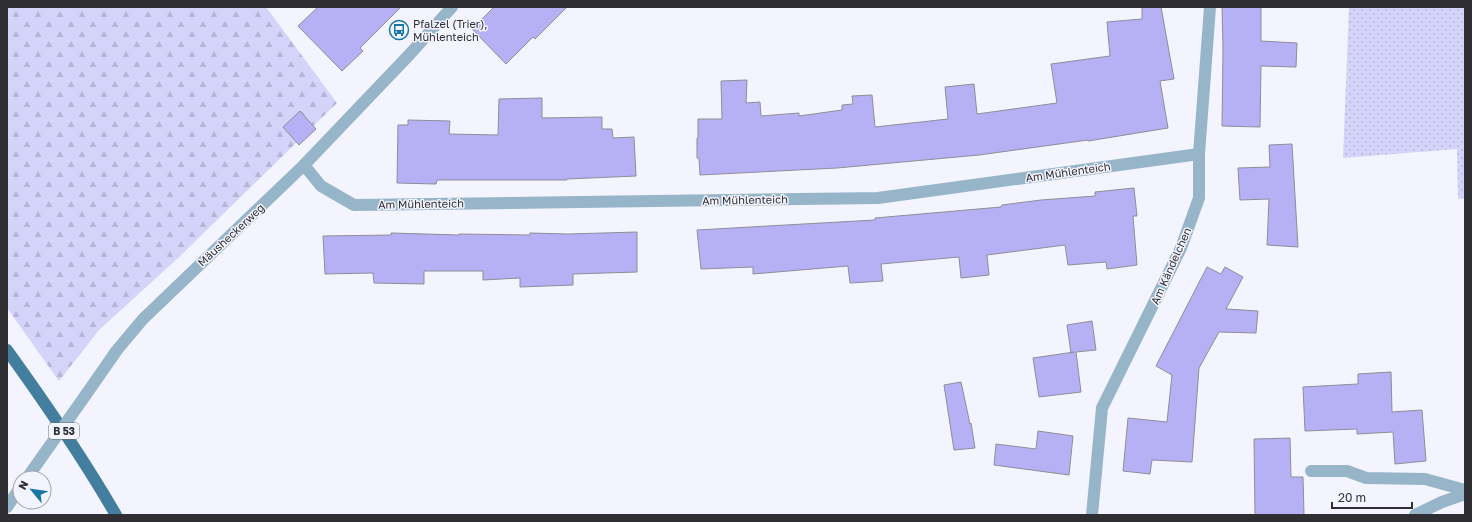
<svg xmlns="http://www.w3.org/2000/svg" width="1472" height="522" font-family="'Golos Text',sans-serif">
<defs>
<pattern id="grass-dots" width="8" height="8" patternUnits="userSpaceOnUse"><rect width="8" height="8" fill="#d4d3f9"/><path d="M2 2h.1M6 6h.1" fill="none" stroke="#b6b5d6" stroke-width="1.8" stroke-linecap="round"/></pattern>
<pattern id="forest-firs" width="22" height="20" patternUnits="userSpaceOnUse"><rect width="22" height="20" fill="#d4d3f9"/><path d="M5 1l3.5 6h-7zM16 11l3.5 6h-7z" fill="#b6b5d6"/></pattern>
</defs>
<rect width="100%" height="100%" fill="#f4f4fe"/>
<polygon fill="url(#grass-dots)" points="1349,7 1465,7 1465,198 1458,199 1457,149 1343,158"/>
<polygon fill="url(#forest-firs)" points="7,7 266,7 337,103 177,259 99,330 59,381 7,308"/>
<g fill="#b6b1f4" stroke="#8e8d99">
<polygon points="318,7 401,7 360,48 363,51 342,71 298,26"/>
<polygon points="494,7 567,7 535,39 533,37 506,64 472,29"/>
<polygon points="1142,7 1161,7 1174,79 1160,81 1168,128 1088,141 1088,140 979,155 837,168 700,175 699,158 697,158 697,138 698,138 698,119 722,119 721,81 747,80 746,103 760,102 761,116 799,113 799,116 842,110 842,105 853,104 852,96 872,95 875,127 948,119 945,87 974,84 977,114 1057,103 1051,64 1110,56 1107,22 1142,19"/>
<polygon points="1222,7 1261,7 1261,41 1297,43 1296,67 1261,66 1260,127 1222,126 1223,49"/>
<polygon points="542,98 542,118 602,117 602,129 612,129 613,138 634,137 636,176 567,179 567,180 437,180 436,184 397,183 398,125 408,125 408,120 450,121 449,134 498,135 499,99"/>
<polygon points="300,111 316,129 299,145 283,127"/>
<polygon points="1292,144 1298,247 1267,245 1269,199 1240,200 1238,168 1270,167 1269,145"/>
<polygon points="1134,188 1137,216 1133,216 1137,265 1107,269 1106,262 1068,265 1065,245 987,255 989,275 961,278 959,257 881,264 883,281 850,283 848,266 753,274 753,267 701,269 697,230 875,220 875,218 1001,207 1002,205 1041,200 1095,196 1095,192"/>
<polygon points="637,232 637,272 573,274 573,285 520,287 520,278 483,280 483,271 424,271 424,284 374,283 373,273 325,274 323,236 391,235 391,233 459,235 459,234 530,235 530,233 568,234"/>
<polygon points="1207,267 1221,274 1225,267 1243,277 1226,309 1258,311 1256,333 1219,332 1199,368 1192,462 1152,460 1150,474 1123,471 1128,418 1167,422 1172,375 1156,366"/>
<polygon points="1092,321 1096,350 1076,352 1081,392 1039,397 1033,358 1074,352 1071,353 1067,325"/>
<polygon points="1391,372 1392,412 1422,410 1426,461 1395,464 1393,432 1357,434 1357,429 1305,431 1303,387 1358,384 1358,374"/>
<polygon points="961,382 970,424 971,423 975,448 954,450 944,385"/>
<polygon points="1038,431 1073,436 1069,475 994,465 996,444 1036,449"/>
<polygon points="1290,438 1291,477 1303,477 1304,515 1255,515 1254,439"/>
</g>
<g fill="none" stroke-linecap="round" stroke-linejoin="round">
<g stroke="#97b5c8" stroke-width="12">
<polyline points="304,165 321,186 354,205 878,198 1199,154"/>
<polyline points="85,396 117,350 143,319 304,165 410,54 452,7"/>
<polyline points="1311,471 1347,471 1366,478 1425,479 1465,490"/>
<polyline points="7,507 20,488"/>
<polyline points="1092,515 1102,408 1181,248 1199,198 1199,154 1210,7"/>
<polyline points="1415,515 1442,502 1465,494"/>
</g>
<path stroke="#447e9f" stroke-width="12" d="M 7,350 C 46,404 83,458 116,515"/>
<polyline stroke="#97b5c8" stroke-width="12" points="27,478 85,396"/>
</g>
<defs>
<symbol id="bus-ring" viewBox="-11 -11 22 22"><circle r="9.5" fill="#f4f4fe" stroke="#1677a4" stroke-width="1.5"/><path d="M-5-6H5V4H4V6H2V4H-2V6H-4V4H-5ZM-3.5-4V0h7V-4ZM-3.5 1.2v1.5H-2V1.2ZM2 1.2v1.5H3.5V1.2Z" fill="#1677a4"/></symbol>
</defs>
<g fill-rule="evenodd">
<use href="#bus-ring" x="388" y="19" width="22" height="22"/>
</g>
<g text-anchor="middle" stroke-width="3" stroke-linejoin="round" paint-order="stroke">
<rect fill="#f4f4fe" stroke="#696970" stroke-width="1" x="49" y="423" width="30" height="16" rx="3"/>
<g font-size="10" font-weight="bold" fill="#2e2e33">
<text x="64" y="435">B 53</text>
</g>
<g font-size="11" fill="#2e2e33" stroke="#f4f4fe" text-anchor="start">
<text x="413" y="28">Pfalzel (Trier),<tspan x="413" dy="13">Mühlenteich</tspan></text>
</g>
<g font-size="11" fill="#2e2e33" stroke="#f4f4fe">
<text transform="translate(1068 172) rotate(-8)" y="4">Am Mühlenteich</text>
<text transform="translate(745 200) rotate(-1)" y="4">Am Mühlenteich</text>
<text transform="translate(421 204) rotate(-1)" y="4">Am Mühlenteich</text>
<text transform="translate(231 235) rotate(-43)" y="4">Mäusheckerweg</text>
<text transform="translate(1171 266) rotate(-66)" y="4">Am Kändelchen</text>
</g>
</g>
<rect width="1472" height="522" fill="none" stroke="#2e2e33" stroke-width="16"/>
<g transform="translate(32 490) rotate(299)"><circle r="19" fill="#f4f4fe" stroke="#a5a5ad"/>
<path d="M0-3L7 15L0 10L-7 15Z" fill="#1677a4"/>
<text y="-6" font-size="11" font-weight="bold" text-anchor="middle" fill="#2e2e33">N</text>
</g>
<path d="M1332 502v6h80v-6" fill="none" stroke="#2e2e33" stroke-width="2"/>
<text x="1338" y="502" font-size="12" fill="#2e2e33" stroke="#f4f4fe" stroke-width="3" paint-order="stroke">20 m</text>
</svg>
